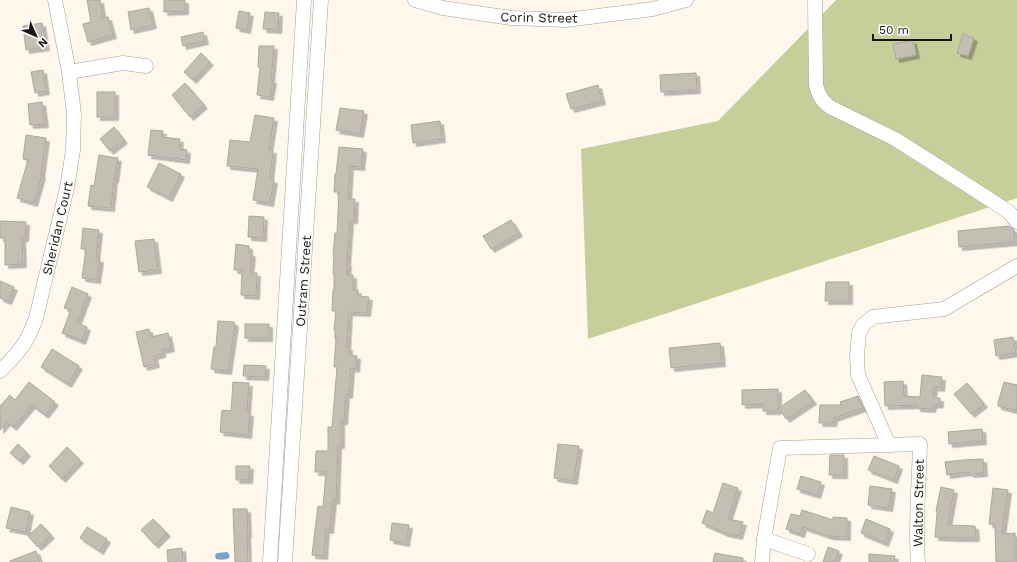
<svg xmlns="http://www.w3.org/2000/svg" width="1017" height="562" font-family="'Work Sans',sans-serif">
<defs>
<filter id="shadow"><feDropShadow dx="3.5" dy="3.5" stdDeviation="0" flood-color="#0004"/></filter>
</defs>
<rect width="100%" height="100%" fill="#fdf7ec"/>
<polygon fill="#c6cf9a" points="836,0 1017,0 1017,198 588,339 581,149 718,121"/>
<path fill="#78a3ca" d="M 227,552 C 229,553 230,555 229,558 C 226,560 219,560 216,559 L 215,555 L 217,553 Z"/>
<g fill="#c4bfb3" stroke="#ada79c" filter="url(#shadow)">
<polygon points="87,0 100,0 103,18 108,17 113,35 88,42 83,24 91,22"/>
<polygon points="164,0 185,0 185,11 164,12"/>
<polygon points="149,8 153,25 131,30 128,12"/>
<polygon points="239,11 250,13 247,30 236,28"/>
<polygon points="265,12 279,13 278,30 263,29"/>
<polygon points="42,23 46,47 26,50 23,26"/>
<polygon points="203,32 205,41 183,46 181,37"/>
<polygon points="963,34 974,38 968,56 957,53"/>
<polygon points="913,40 916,55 896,59 893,44"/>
<polygon points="259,46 274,46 271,80 273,80 270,97 257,95 260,67 258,67"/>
<polygon points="201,53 210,62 193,80 184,72"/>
<polygon points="43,70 46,91 35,93 31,72"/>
<polygon points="696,73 697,90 661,92 660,75"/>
<polygon points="185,83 204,105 190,117 172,95"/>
<polygon points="598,85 602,101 571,109 566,94"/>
<rect x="97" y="92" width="18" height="25"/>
<polygon points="42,102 45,124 30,125 28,104"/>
<polygon points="340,108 364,111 360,134 336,130"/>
<polygon points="255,115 274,118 269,150 273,150 270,179 274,180 270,203 253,200 258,169 227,166 230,140 250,142"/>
<polygon points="440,121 442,139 413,143 411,125"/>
<polygon points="114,127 124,140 110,151 100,139"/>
<polygon points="151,130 163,131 162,137 180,139 179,149 187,150 186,160 148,155"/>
<polygon points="26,135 46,138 41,175 42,175 34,203 17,198 28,160 23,159"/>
<polygon points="339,147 363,149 361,167 350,166 348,199 355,199 354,220 350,220 347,263 348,263 347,275 353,275 353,290 358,290 358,296 369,297 367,313 349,312 347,347 349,347 349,355 357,356 356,369 351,368 349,395 346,394 344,421 341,421 341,445 338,445 336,501 333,500 330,530 326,529 324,556 312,555 318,506 323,507 326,472 315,472 316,451 328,451 328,427 332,427 337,367 334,367 336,339 335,339 335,330 334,329 336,311 332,311 333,290 334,290 334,274 333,274 334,255 333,255 335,233 337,233 339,192 334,192 335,174 336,174"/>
<polygon points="99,155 118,158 115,179 114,179 111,208 88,206 91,185 94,186"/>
<polygon points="159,163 181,174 169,198 147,187"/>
<polygon points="249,216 264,217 263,238 248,237"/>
<polygon points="511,220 519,233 491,249 483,236"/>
<polygon points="0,221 26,222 25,238 22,238 23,264 5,265 5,238 0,238"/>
<polygon points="1009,226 1014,230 1015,242 959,247 958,231"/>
<polygon points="83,228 99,230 96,259 100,259 97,280 82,278 86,249 81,249"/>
<polygon points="154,239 158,270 139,272 135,241"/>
<polygon points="236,244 249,246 249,253 252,253 250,273 257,273 256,296 241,295 242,270 234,270"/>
<polygon points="0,281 14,287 8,301 0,298"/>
<polygon points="826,282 849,282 849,301 825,301"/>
<polygon points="72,287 88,294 77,323 87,327 82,341 62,333 71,310 64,308"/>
<polygon points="218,321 234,322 234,324 235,324 228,371 211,369 214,347 216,347"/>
<rect x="245" y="324" width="24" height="14"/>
<polygon points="149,329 151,337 168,333 171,348 162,350 162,354 154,356 156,364 144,367 136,332"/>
<polygon points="1013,337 1016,353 996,356 994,340"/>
<polygon points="720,343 722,363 671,368 669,348"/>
<polygon points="52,349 79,366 68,384 41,367"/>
<polygon points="244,365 266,366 265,377 243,376"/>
<polygon points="922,375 942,377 941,388 934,387 933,398 940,398 940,404 933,405 932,409 917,408 917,405 885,406 884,382 903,381 904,396 920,397"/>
<polygon points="29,382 55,402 45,415 32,405 13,427 7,422 0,430 0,406 10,395 15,400"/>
<polygon points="233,382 249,383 247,412 250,413 248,435 220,432 222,410 231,411"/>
<polygon points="1004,382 1017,385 1017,411 998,406 998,403"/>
<polygon points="967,383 984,404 971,414 954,394"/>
<polygon points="778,389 778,411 763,411 763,404 742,405 742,390"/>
<polygon points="805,390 813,401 786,419 779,408"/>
<polygon points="858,396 863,408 834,418 833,423 819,423 820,405 841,405 840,402"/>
<polygon points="982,429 983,441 949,444 948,432"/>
<polygon points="18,444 27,453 20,461 10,453"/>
<polygon points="558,444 579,446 574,481 554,478"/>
<polygon points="67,447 80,460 62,479 49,466"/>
<polygon points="830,455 844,455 844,475 829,475"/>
<polygon points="874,456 899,466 894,480 868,470"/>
<polygon points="983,459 984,473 970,474 969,472 947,475 945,462 963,460"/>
<polygon points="236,466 250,466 249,480 236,480"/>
<polygon points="801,476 821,482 817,495 797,489"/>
<polygon points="723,483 738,488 728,519 743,522 739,536 725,533 702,523 707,510 713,513"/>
<polygon points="870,486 892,489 889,508 868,505"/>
<polygon points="941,487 954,490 948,525 975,526 976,538 956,538 935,537 937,512 936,511"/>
<polygon points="993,488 1008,490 1002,534 1015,533 1015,562 996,562 995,525 989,524"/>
<polygon points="11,507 30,512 26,532 6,528"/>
<polygon points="233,509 247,509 248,535 247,535 248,562 235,562"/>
<polygon points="802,510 833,520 833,517 847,518 847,537 829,536 803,527 801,534 786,529 791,514 800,516"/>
<polygon points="153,519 167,533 155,545 141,530"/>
<polygon points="866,519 890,529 885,543 861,533"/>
<polygon points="392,523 409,525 406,543 390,540"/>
<polygon points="41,524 51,535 38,547 28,536"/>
<polygon points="87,527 107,539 100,551 80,538"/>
<polygon points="828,547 839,551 835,562 823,562"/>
<polygon points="182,548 183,562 168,562 167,550"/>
<polygon points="36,551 40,562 10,562 10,561"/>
<polygon points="715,553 743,558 743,562 713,562"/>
<polygon points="869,554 895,556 894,562 869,562"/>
</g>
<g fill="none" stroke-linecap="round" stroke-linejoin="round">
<defs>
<g id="minor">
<polyline points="415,0 443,8 511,18 566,20 653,9 686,0"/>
<path d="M 815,0 L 816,85 C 819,96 821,100 830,107 L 895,139 L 958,179 L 1009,212 L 1017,222"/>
<polyline points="69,72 123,63 146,66"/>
<path d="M 0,371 C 10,361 20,352 27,339 C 31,332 33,325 36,318 L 67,188 L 73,150 L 74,114 L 69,72 L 55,0"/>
<polyline points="889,445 858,375 857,356 859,333 863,325 873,317 881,316 944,309 1017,266"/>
<polyline points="764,539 808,554"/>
<polyline points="270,562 304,0"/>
<polyline points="285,562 321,0"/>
<path d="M 762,562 L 764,539 L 780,448 L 920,444 C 919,484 915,523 918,562"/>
</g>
</defs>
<use href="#minor" stroke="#a5a094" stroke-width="15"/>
<use href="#minor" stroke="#fff" stroke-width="14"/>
</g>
<g text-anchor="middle" stroke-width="3" stroke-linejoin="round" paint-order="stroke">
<g font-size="13" fill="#181612" stroke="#fff">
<text transform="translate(539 17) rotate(1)" y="5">Corin Street</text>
<text transform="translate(57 228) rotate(-77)" y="5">Sheridan Court</text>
<text transform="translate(303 281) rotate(-86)" y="5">Outram Street</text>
<text transform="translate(918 503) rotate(-89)" y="5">Walton Street</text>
</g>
</g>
<g transform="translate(36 36) rotate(135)" stroke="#ffffff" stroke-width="3" paint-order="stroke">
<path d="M0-3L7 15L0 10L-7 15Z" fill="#181612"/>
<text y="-6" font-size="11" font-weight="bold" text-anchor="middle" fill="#181612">N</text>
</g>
<path d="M873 34v6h78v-6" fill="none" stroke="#181612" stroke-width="2"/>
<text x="879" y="34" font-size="12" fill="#181612" stroke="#ffffff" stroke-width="3" paint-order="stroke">50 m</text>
</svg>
